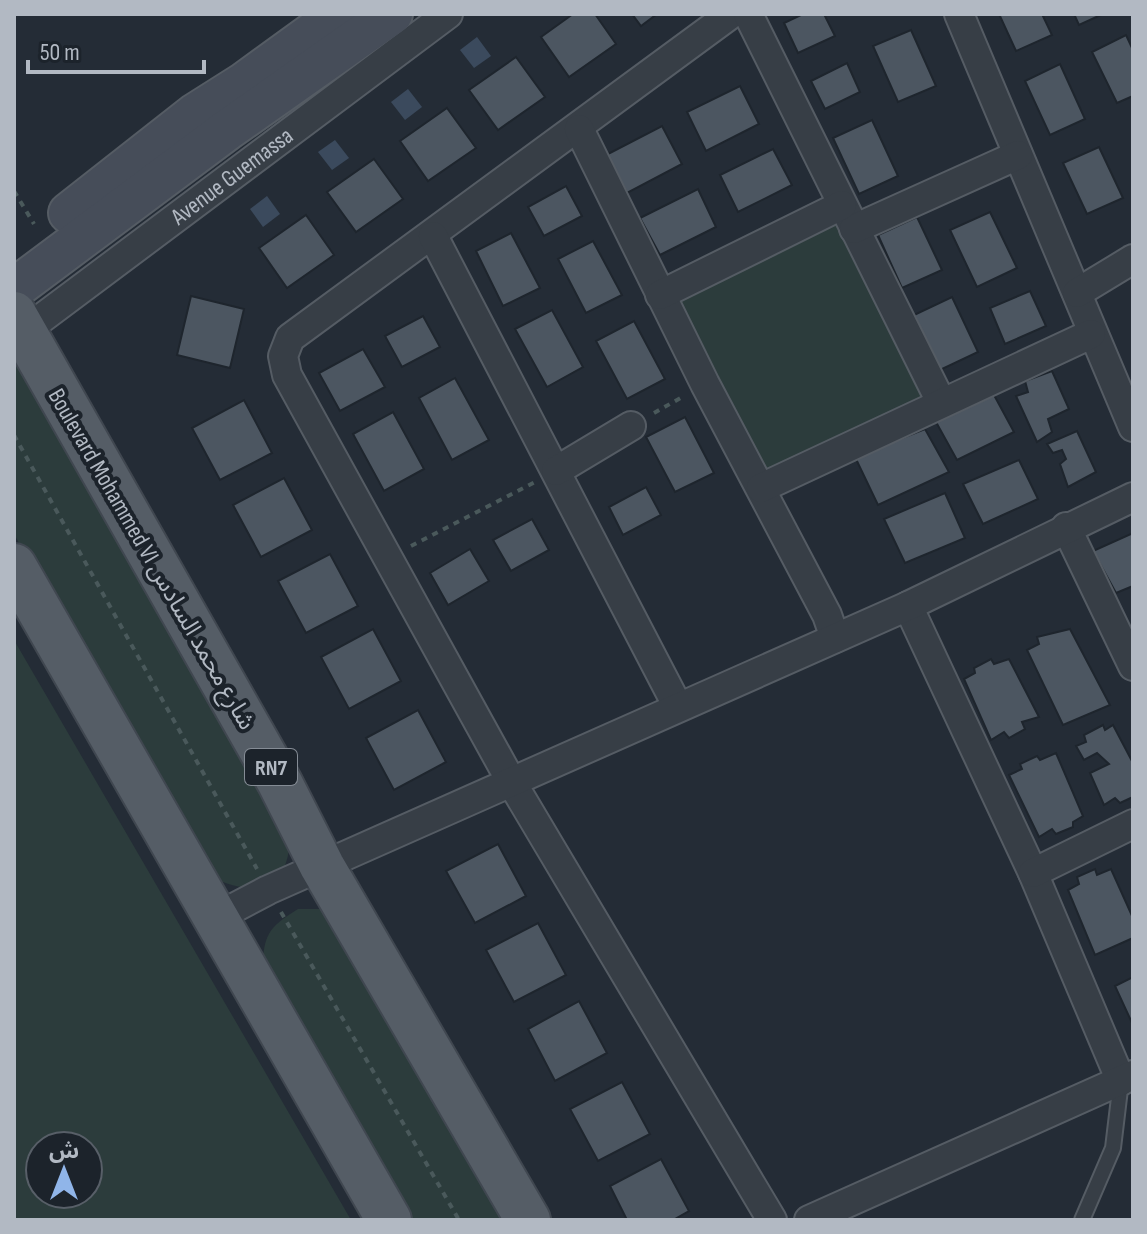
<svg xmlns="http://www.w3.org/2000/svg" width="1147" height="1234" font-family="'Sofia Sans Condensed','Noto Sans Arabic',sans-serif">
<rect width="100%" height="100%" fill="#242c36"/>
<g fill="#2c3c3c" fill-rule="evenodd">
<polygon points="836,217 927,397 764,479 672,299"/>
<path d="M 14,356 L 290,831 C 291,890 258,900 209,876 L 14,534 Z"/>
<path d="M 14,640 L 351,1220 L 14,1220 ZM 40,1146 L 88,1146 L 88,1194 L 40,1194 Z"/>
<path d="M 298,909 L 319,909 L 342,919 L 512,1220 L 405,1220 L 262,971 C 264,935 267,928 298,909 Z"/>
</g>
<g fill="#3b4a5d">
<polygon points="477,37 491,56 474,68 460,50"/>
<polygon points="408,89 422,107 405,120 391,102"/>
<polygon points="335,140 349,158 332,170 318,152"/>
<polygon points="267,196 280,214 263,227 250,209"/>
</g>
<g fill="#4c5661" stroke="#1e252d" stroke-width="2">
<polygon points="573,14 595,14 616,44 569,77 541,37"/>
<polygon points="632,14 657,14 641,26"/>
<polygon points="803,14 824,14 835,36 798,53 784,23"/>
<polygon points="999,14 1042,14 1052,35 1016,51"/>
<polygon points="1074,14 1103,14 1079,25"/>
<polygon points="911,30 936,86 898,102 873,46"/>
<polygon points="1126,35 1133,50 1133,96 1117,103 1092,52"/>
<polygon points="516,57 545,97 498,130 469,90"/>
<polygon points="847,63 860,92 825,109 811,81"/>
<polygon points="1060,64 1085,119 1050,135 1025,81"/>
<polygon points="740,86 759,124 706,151 687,112"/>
<polygon points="447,108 476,148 428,181 400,141"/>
<polygon points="872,120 898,176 859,194 833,138"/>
<polygon points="662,126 682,164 627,193 606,155"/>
<polygon points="1099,147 1123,198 1087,214 1063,163"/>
<polygon points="773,149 792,185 738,212 720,175"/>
<polygon points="374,159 403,199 356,232 327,192"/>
<polygon points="566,186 582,216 544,236 528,207"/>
<polygon points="698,189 716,227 660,255 640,218"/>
<polygon points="990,212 1017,268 977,287 950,230"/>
<polygon points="306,215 334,255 287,288 259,248"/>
<polygon points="917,217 942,270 902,288 878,235"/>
<polygon points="511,233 540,288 503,306 476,251"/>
<polygon points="593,241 622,295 586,313 558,259"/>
<polygon points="1030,291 1046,326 1005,344 990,308"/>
<polygon points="191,296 244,309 230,368 177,355"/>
<polygon points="952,297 978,352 940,370 914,315"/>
<polygon points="552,310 583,367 547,387 515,329"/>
<polygon points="423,316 440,347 402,367 385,336"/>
<polygon points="634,321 665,379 627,399 596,341"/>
<polygon points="363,349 385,387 340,411 319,373"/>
<polygon points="1052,371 1069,409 1048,419 1052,432 1037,442 1016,396 1028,392 1025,381"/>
<polygon points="455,378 489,440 452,460 419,398"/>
<polygon points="994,395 1014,432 957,460 936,422"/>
<polygon points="244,400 272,453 220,480 192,428"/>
<polygon points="393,412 424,469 384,491 353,434"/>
<polygon points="685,417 714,473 675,492 646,437"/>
<polygon points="925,429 949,472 878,505 855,457"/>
<polygon points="1077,431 1096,472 1068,487 1060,464 1066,459 1062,450 1053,453 1047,444"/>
<polygon points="1019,460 1038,499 983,524 963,484"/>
<polygon points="284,478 312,530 261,557 233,505"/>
<polygon points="646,487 661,515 623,535 609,507"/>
<polygon points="945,493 965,538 905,563 884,519"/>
<polygon points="532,519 549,550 511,571 493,540"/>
<polygon points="1133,533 1133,586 1116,593 1093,551"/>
<polygon points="470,549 489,581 448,605 430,573"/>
<polygon points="330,554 358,606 306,633 278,581"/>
<polygon points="373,629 401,681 349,709 321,657"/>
<polygon points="1070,629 1110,705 1063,725 1027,650 1039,644 1037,637"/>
<polygon points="991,659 994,664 1009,659 1039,717 1022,722 1025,729 1009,738 1004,732 991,740 964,679 975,673 974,668"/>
<polygon points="418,710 446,762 394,790 366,738"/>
<polygon points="1103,725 1105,730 1113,725 1133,763 1133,797 1120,803 1115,798 1104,805 1090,773 1109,764 1097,753 1084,760 1076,746 1086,742 1084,735"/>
<polygon points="1056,753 1083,816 1073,822 1073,827 1056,834 1052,829 1039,837 1009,775 1022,769 1020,764 1037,756 1040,760"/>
<polygon points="498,844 526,896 475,923 446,871"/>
<polygon points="1095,869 1097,875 1111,869 1133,918 1133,938 1095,955 1068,890 1079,884 1077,877"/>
<polygon points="538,923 566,975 514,1002 486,950"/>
<polygon points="1133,977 1133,1025 1115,986"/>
<polygon points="579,1001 607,1053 555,1081 528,1029"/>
<polygon points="622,1082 650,1134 598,1161 570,1109"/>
<polygon points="661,1159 689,1211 673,1220 627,1220 610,1186"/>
</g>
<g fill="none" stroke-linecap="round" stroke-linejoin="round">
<defs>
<polyline id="lane" points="1082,1220 1113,1148 1121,1081"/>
<g id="street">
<polyline points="731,14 290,338 283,356 287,375 512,783 772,1220"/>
<polyline points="748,14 941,402"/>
<polyline points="959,14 1133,427"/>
<polyline points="579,129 705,384 827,615 835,638"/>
<polyline points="854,229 1018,155"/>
<polyline points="433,236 678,707"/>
<polyline points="1077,293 1133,259"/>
<polyline points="660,295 842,205"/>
<path id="s1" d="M 14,339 L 448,14"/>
<polyline points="556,471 631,426"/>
<polyline points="761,488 1091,334"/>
<polyline points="1066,527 1133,666"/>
<polyline points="908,606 1033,873 1121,1081"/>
<polyline points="1033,873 1133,824"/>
<polyline points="213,919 268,890 908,606 1133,497"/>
<polyline points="809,1220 1133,1075"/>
</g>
<g id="secondary">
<polyline points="69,213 195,114 244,83 339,14"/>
<polyline points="14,289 227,130 392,14"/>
</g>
<g id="primary">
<polyline points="14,314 280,783 322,866 528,1220"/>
<polyline points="14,566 389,1220"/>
</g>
</defs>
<use href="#lane" stroke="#555c64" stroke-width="18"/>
<use href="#street" stroke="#555c64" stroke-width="32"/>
<use href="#secondary" stroke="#555c64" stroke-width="44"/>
<use href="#primary" stroke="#404750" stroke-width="48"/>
<g stroke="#4a595b" stroke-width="4" stroke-dasharray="6 6" stroke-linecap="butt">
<polyline points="14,191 34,224"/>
<polyline points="654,413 684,396"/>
<polyline points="14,435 257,869"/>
<polyline points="411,546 535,482"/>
<polyline points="281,912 459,1220"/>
</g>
<use href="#lane" stroke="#373e46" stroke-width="14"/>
<use href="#street" stroke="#373e46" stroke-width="28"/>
<use href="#secondary" stroke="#464d59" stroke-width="40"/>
<use href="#primary" stroke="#555d66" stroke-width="44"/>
</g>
<g text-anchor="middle" stroke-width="8" stroke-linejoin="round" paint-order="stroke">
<rect fill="#1c232b" stroke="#858c95" stroke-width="2" x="245" y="749" width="52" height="36" rx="6"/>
<g font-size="22" font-weight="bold" fill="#b2b9c3">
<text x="271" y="775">RN7</text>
</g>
<g font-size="24" fill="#b2b9c3" stroke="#1c232b">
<text dy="8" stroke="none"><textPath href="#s1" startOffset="272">Avenue Guemassa</textPath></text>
<text transform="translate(152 559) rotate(60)" y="8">Boulevard Mohammed VI شارع محمد السادس</text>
</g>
</g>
<rect width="1147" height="1234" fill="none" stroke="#b2b9c3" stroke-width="32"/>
<g transform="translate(64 1170)"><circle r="38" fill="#1c232b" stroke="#585f68" stroke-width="2"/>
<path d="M0-6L14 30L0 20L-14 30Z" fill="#90b5e9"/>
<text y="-12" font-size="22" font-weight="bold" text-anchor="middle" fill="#b2b9c3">ش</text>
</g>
<path d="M28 60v12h176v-12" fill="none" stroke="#b2b9c3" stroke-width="4"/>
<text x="40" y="60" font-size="24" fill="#b2b9c3" stroke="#1c232b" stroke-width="6" paint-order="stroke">50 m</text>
</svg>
